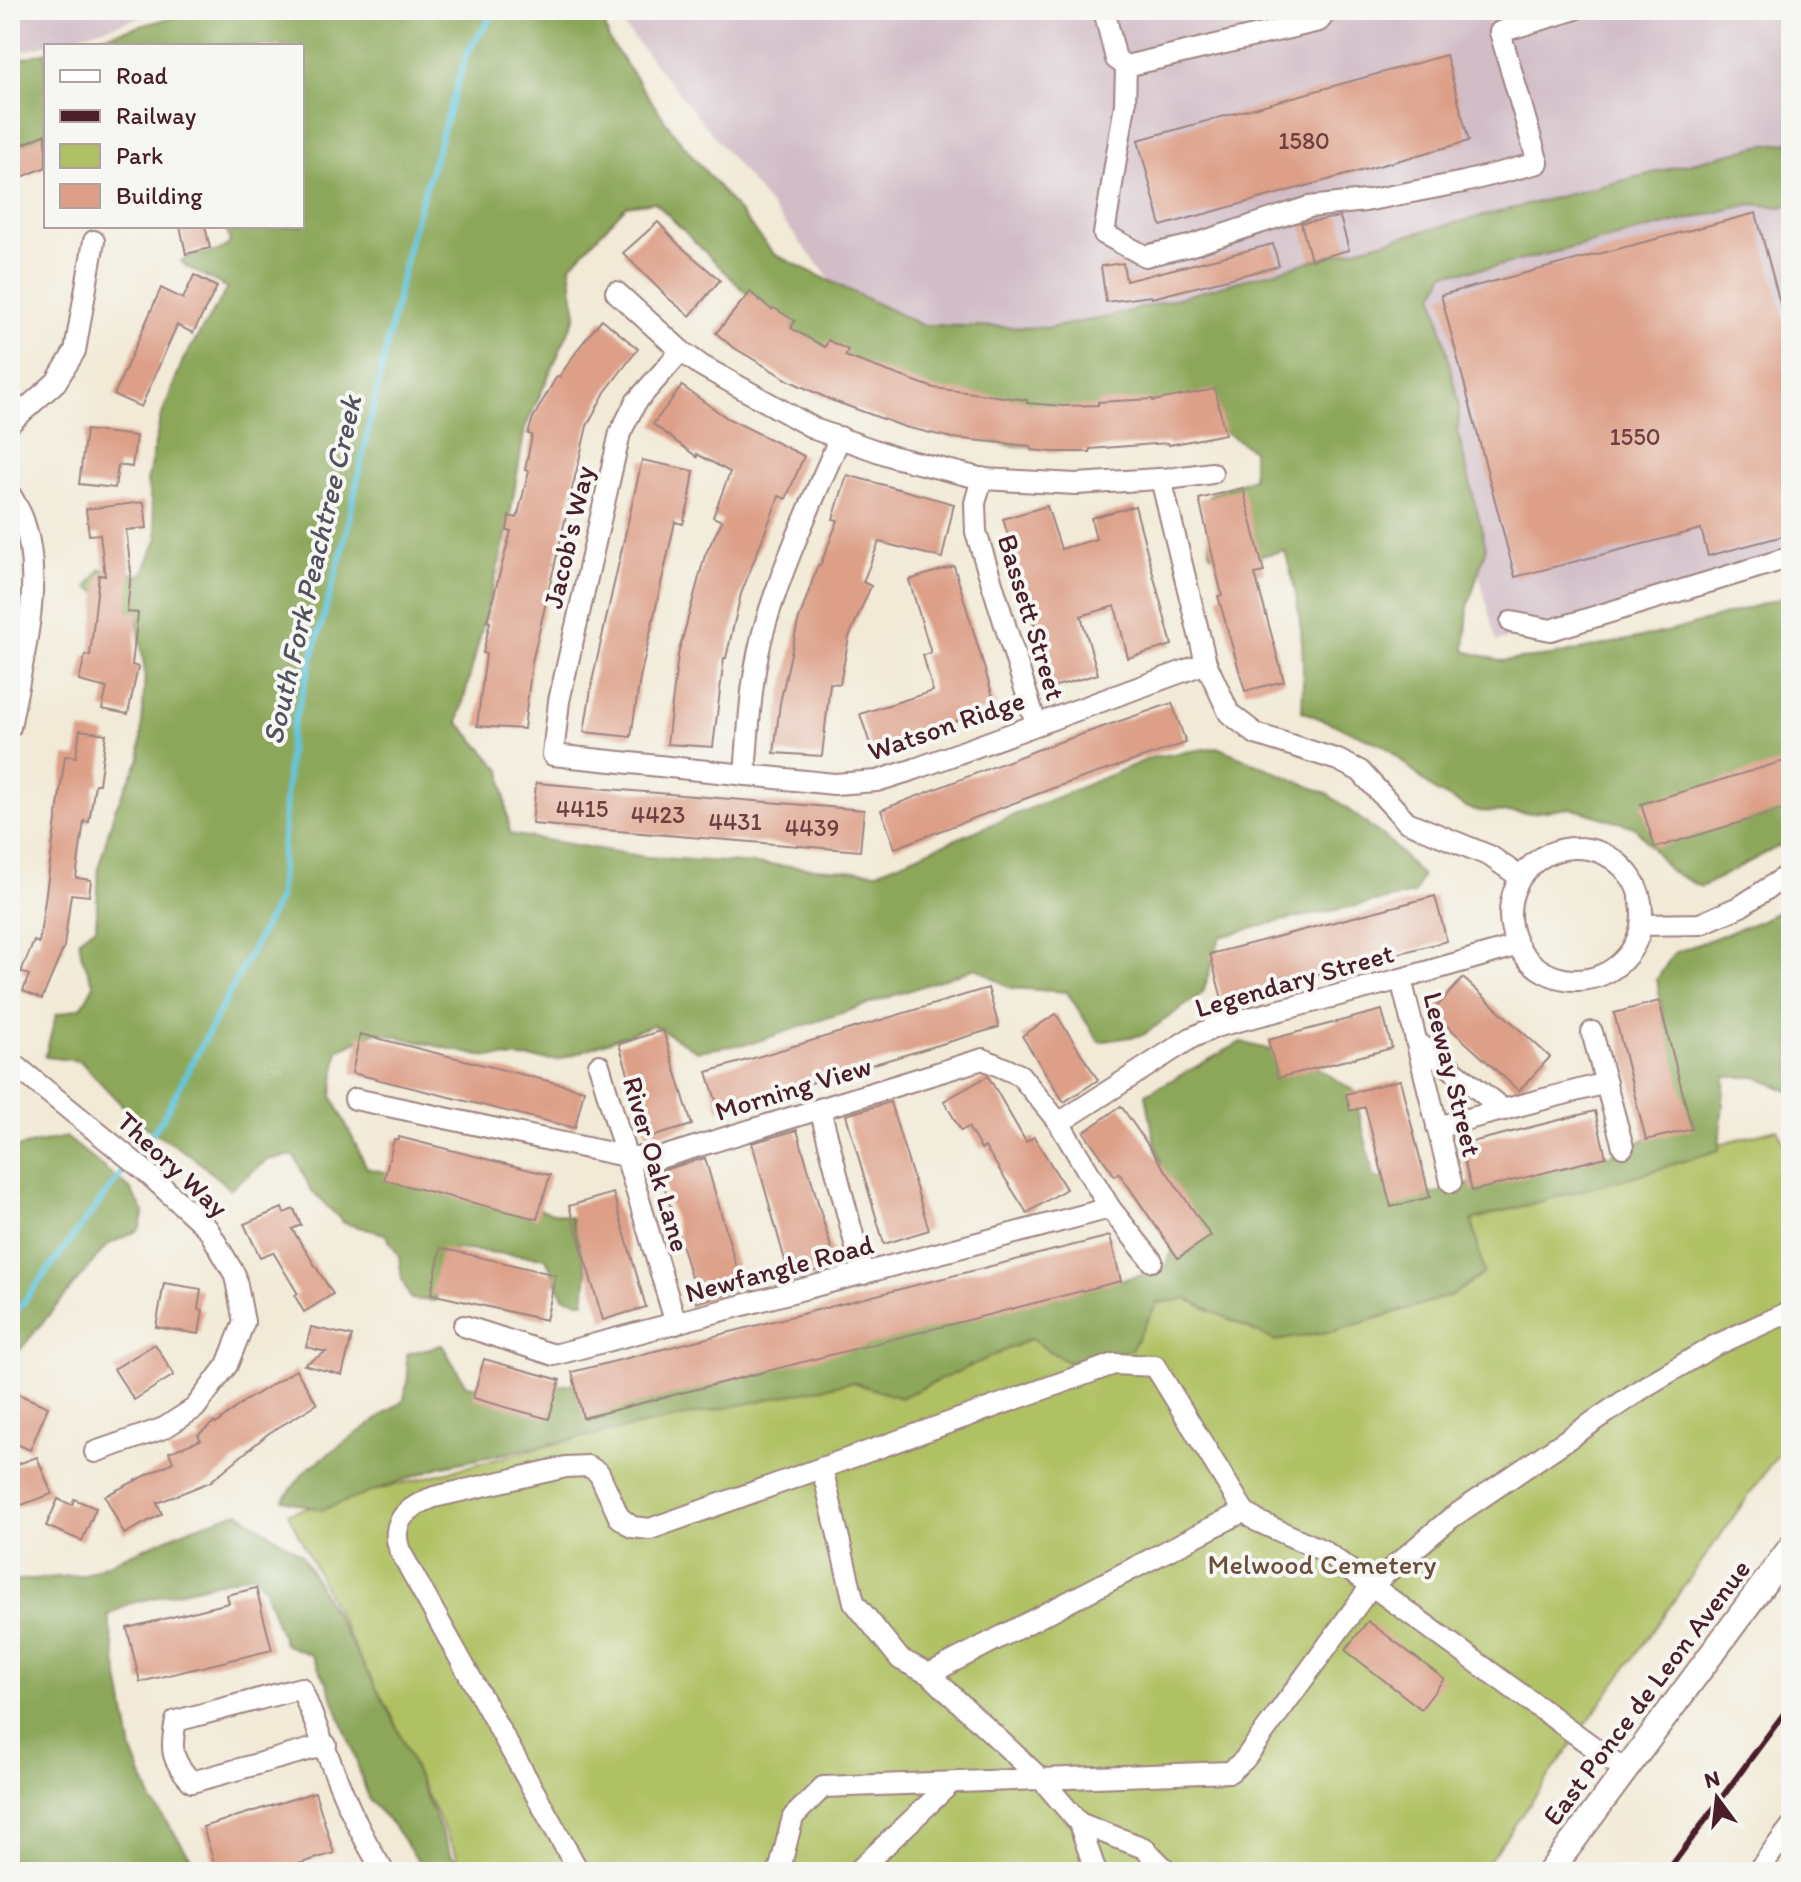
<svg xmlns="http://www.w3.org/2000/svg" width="1801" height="1882" font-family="Itim,sans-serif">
<rect width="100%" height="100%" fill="#f6f6f2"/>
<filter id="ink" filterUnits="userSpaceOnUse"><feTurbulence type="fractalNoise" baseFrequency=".0125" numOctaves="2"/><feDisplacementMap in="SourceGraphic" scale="16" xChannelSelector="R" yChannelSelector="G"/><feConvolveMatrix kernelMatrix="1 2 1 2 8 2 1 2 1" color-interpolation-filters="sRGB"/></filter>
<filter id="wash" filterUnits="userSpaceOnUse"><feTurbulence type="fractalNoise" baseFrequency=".006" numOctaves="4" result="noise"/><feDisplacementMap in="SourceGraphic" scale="32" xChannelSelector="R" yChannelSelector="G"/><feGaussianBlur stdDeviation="1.8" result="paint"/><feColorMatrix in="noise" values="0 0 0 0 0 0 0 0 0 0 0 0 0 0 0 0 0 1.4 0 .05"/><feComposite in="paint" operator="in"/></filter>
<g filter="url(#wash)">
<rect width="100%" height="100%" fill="#f2ead7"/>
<g fill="#d2bdc7">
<polygon points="10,10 167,10 10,55"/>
<polygon points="611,10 1791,10 1791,558 1496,642 1407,278 935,408"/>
</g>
<polygon fill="#b0c164" stroke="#7d7048" stroke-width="2" points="1777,1129 1791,1159 1791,1436 1481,1872 465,1872 288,1513"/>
<g fill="#8ca75a" stroke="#6b6342" stroke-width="2">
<path d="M 200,10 L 601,10 L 609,40 L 676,136 L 774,254 L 921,325 L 1049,328 L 1108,317 L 1400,237 L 1759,146 L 1791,142 L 1791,202 L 1783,207 L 1751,204 L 1490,268 L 1445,273 L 1434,295 L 1459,406 L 1458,434 L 1486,547 L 1468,607 L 1465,651 L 1501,661 L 1551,656 L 1675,630 L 1791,595 L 1791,840 L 1701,887 L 1670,871 L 1635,827 L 1570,808 L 1531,813 L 1474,811 L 1435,791 L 1385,746 L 1302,711 C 1305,653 1302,607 1285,551 L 1237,560 L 1210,554 L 1209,495 L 1253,478 L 1253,450 L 1223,431 L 1086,448 L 1013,446 L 940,432 L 760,307 L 655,202 L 626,206 L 570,266 L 576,315 L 525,428 L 508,528 L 458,722 L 501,770 L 510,834 L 646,857 L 877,872 L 1153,757 L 1217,747 L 1328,794 L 1389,841 L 1422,876 L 1414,894 L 1281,921 L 1220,937 L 1203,993 L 1143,1035 L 1099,1042 L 1067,992 L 1011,988 L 976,968 L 752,1043 L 697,1051 L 653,1025 L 558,1060 L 480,1056 L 377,1032 L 338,1050 L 332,1096 L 367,1168 L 571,1217 L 587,1272 L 584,1302 L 563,1297 L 546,1258 L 455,1249 L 435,1301 L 411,1299 L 402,1280 L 399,1256 L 385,1234 L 344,1223 L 311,1190 L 294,1155 L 267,1160 L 230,1189 L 193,1157 L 137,1121 L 80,1061 L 45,1057 L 56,1015 L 82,1007 L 94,985 L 82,957 L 79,939 L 96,927 L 99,865 L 115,809 L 140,758 L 145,673 L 137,618 L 88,587 L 100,569 L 143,575 L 158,538 L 147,482 L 160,420 L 183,360 L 228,288 L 187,267 L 181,261 C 197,251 216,257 230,243 L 226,226 L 302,226 L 302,46 L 66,46 Z"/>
<polygon points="46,52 46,139 13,145 10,150 10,62"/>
<polygon points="1791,904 1791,998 1788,1007 1791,1017 1791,1094 1789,1091 1756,1077 1725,1077 1719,1150 1649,1172 1472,1220 1484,1273 1452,1295 1335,1331 1275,1341 1187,1299 1157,1303 1131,1350 1069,1363 1030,1339 900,1398 852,1382 439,1467 322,1510 283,1500 306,1470 404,1400 408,1376 406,1354 442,1345 466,1385 518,1392 843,1342 1164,1270 1181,1230 1154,1140 1146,1094 1241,1042 1304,1059 1354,1091 1374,1177 1431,1194 1554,1162 1610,1155 1667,1129 1674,1080 1657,979 1674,953 1760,921"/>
<polygon points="66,1137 130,1189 144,1212 139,1230 107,1245 10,1362 10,1149"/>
<polygon points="238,1512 301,1554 392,1716 451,1855 468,1872 426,1872 392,1824 369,1800 353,1751 327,1683 311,1655 284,1644 264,1587 253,1574 128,1604 108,1616 132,1751 152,1801 201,1872 10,1871 10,1581 82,1575 193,1527"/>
</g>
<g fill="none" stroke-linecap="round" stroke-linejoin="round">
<polyline stroke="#60c6dd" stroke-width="6" points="10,1320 162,1120 279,899 290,736 342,551 411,235 467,53 496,10"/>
</g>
<g id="blocks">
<g fill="#dd9f87">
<polygon points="1446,55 1469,141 1161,226 1138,140"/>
<polygon points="46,134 46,167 15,180 10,168 10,150"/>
<polygon points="1756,213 1791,345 1791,534 1708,556 1701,529 1515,577 1441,295"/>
<polygon points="1340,217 1349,250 1311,260 1301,223"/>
<polygon points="658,222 679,245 720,280 690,316 668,298 623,253"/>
<polygon points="180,226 205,226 210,248 186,254"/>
<polygon points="1273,244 1279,266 1152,298 1151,296 1106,302 1101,266 1123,263 1126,281"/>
<polygon points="194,275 217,287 193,333 177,325 141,407 114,395 161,288 183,299"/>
<polygon points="750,292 772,310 774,308 795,321 791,328 825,347 828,340 848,350 845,356 934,388 1027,400 1027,403 1063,406 1098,405 1098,402 1153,399 1153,401 1215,389 1225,434 1169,445 1168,443 1090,449 1090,452 1054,452 1031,450 1031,446 952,438 905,427 831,400 790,381 731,346 716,333"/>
<polygon points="602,319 638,349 605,392 587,426 532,662 524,729 477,726 486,654 483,653 490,622 487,621 511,531 507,531 509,516 517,518 529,471 525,470 532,435 528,434 533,418 557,376 559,377 581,345"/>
<polygon points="682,386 727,418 804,456 786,499 779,496 741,594 726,658 724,658 713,747 667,744 678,655 705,555 722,521 713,517 730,472 697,454 697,457 653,424"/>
<polygon points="86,430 136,436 132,467 118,465 115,488 79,484"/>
<polygon points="642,460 694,471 689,503 683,524 675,522 640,678 631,737 584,732 593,677"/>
<polygon points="847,475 954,504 942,558 879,542 863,582 871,586 849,637 840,684 830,683 822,756 774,753 780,703 798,622 818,565 820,566 838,520 833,519"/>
<polygon points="1243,488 1264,572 1255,574 1284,681 1245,691 1218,596 1222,595 1199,499"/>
<polygon points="144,502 147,528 126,530 131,572 127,612 138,613 132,665 138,667 128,714 102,709 107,688 79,681 85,655 90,656 99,575 105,576 100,534 89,535 86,509"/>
<polygon points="1047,506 1061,549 1096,539 1091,518 1135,506 1172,645 1128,658 1115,606 1081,616 1098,674 1053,687 1003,519"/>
<polygon points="954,566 996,707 929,731 930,735 873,753 860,714 933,691 923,655 931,653 909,580"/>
<polygon points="1172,703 1186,743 1056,787 895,848 881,810 1042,748"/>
<polygon points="80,730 106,734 99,784 95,784 89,822 84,821 76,878 91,880 89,896 71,894 64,947 42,999 23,991 29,975 21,972 34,941 39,943 65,756 76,757"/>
<polygon points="1784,761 1791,784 1791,807 1655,848 1641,804"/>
<polygon points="536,783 864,810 860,851 532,824"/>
<polygon points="1435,896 1447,941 1222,999 1210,954"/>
<polygon points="1463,978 1550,1057 1519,1091 1432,1012"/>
<polygon points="988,988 999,1027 719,1110 707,1072"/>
<polygon points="1659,1001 1692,1129 1646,1140 1614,1013"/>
<polygon points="1382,1010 1392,1048 1278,1078 1268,1040"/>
<polygon points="1056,1014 1098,1080 1064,1102 1022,1036"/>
<polygon points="663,1030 692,1125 648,1138 619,1044"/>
<polygon points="360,1034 584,1090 575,1128 352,1073"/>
<polygon points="988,1076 1026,1142 1034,1137 1066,1189 1027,1213 985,1147 981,1149 968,1127 961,1131 944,1101"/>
<polygon points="1400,1080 1430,1197 1391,1207 1365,1107 1350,1111 1346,1094"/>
<polygon points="890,1102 929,1230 884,1244 846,1115"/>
<polygon points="1121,1106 1211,1236 1178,1258 1119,1173 1115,1176 1084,1132"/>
<polygon points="1595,1111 1606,1157 1472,1191 1460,1145"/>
<polygon points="797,1130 836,1265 787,1279 783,1265 786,1264 752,1143"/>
<polygon points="399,1137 550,1175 537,1219 384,1180 394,1139 399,1140"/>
<polygon points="705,1158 739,1275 743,1274 747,1288 696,1303 692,1289 694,1288 660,1171"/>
<polygon points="613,1193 646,1307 603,1320 569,1206"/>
<polygon points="282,1208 284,1213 294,1209 301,1225 292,1229 333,1294 304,1312 295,1296 298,1294 273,1252 260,1257 244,1224"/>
<polygon points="1110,1236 1121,1281 583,1418 572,1372"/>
<polygon points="441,1248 556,1275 546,1320 431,1294"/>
<polygon points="164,1283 201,1289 198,1309 203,1310 199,1334 156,1327"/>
<polygon points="311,1327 352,1336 342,1375 304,1365 326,1352 306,1347"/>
<polygon points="155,1344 174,1375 134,1400 114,1369"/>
<polygon points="484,1359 560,1380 549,1419 473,1398"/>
<polygon points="296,1370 317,1404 269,1433 210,1482 157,1503 162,1514 124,1534 105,1496 173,1462 169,1452 201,1440 198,1435 214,1422 216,1424 243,1402"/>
<polygon points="18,1394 48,1407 30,1450 10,1441 10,1412"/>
<polygon points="37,1457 52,1494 16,1507 10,1491 10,1467"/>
<polygon points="58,1499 72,1505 74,1499 96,1508 82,1541 46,1526"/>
<polygon points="256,1588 272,1650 140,1682 127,1628 229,1603 227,1595"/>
<polygon points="1368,1621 1444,1679 1421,1709 1345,1650"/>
<polygon points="315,1792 334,1853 272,1872 217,1872 203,1827"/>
</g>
</g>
</g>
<g filter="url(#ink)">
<use href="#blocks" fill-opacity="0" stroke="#9e8481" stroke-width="2"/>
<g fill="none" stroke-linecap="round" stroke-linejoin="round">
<defs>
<g id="minor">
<polyline points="1104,10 1116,59 1126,66 1319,21 1327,10"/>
<polyline points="1126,66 1125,104 1104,234 1145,256 1189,246 1309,207 1365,201 1464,182 1538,163 1500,32 1573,10"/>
<polyline points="616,292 681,351 702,366 817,430 894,457 983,479 1076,484 1175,478 1212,473"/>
<polyline points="681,351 636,402 620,433 559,701 553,755 834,784 877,781 915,769 1206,663"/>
<polyline points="10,423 56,382 75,351 94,241"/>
<polyline points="982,478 975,503 976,532 1036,724"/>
<polyline points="1161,479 1206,663 1229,713 1256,734 1338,760 1360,771 1407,822 1490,856 1520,877"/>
<path d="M 10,494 C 15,503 21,512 24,522 C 45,583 21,666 10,727"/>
<polyline points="1511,622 1551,630 1791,557"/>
<path d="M 745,775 C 749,723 751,671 766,622 C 785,559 814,498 840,437"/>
<circle cx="1576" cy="914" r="66"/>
<polyline points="1642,925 1700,924 1741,906 1791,873"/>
<polyline points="1401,979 1451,1182"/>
<polyline points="1592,1032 1623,1147"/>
<polyline points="1416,1041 1504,1110"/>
<polyline points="10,1061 145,1171 208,1229 235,1275 244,1322 227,1365 195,1408 164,1428 95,1452"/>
<polyline points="599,1065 676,1324"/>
<polyline points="355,1099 625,1156 656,1159 983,1059 1020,1075 1059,1123 1110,1208 1152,1261"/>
<polyline points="820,1109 863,1274"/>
<polyline points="1059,1123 1191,1038 1215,1027 1401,979 1516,946"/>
<polyline points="1437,1127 1606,1083"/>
<polyline points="464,1326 554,1355 1110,1208"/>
<polyline points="822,1468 854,1602 900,1659 929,1674 1043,1781 1079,1823"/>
<polyline points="929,1674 1244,1511"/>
<path d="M 326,1745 L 192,1782 C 171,1760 170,1750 176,1721 L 301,1688 C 327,1749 347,1816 384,1872"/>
<path d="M 579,1872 L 400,1551 C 389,1521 408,1507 434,1497 L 566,1467 L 588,1466 L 599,1473 L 619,1517 L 632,1527 L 650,1529 L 1114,1364 L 1155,1366 L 1244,1511 L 1257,1521 L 1324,1551 L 1625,1770"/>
<polyline points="779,1872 793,1817 823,1787 1230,1772 1244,1760 1371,1586 1451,1518 1646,1386 1714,1346 1791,1311"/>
<polyline points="857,1872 951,1783"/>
<polyline points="1096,1872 1079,1823 1144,1848 1168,1872"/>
<polyline points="1757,1872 1791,1827"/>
</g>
<polyline id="major" points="1550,1872 1791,1547"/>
</defs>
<use href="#minor" stroke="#9e8481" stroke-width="24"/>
<use href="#major" stroke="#9e8481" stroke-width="28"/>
<use href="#minor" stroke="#fff" stroke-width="20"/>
<use href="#major" stroke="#fff" stroke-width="24"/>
<polyline stroke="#4a1f2b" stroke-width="6" points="1667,1872 1791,1704"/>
</g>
</g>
<g text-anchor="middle" stroke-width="8" stroke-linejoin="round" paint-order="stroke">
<g font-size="24" fill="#6f3f42">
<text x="1304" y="149">1580</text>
<text x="1635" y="445">1550</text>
<text x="582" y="817">4415</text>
<text x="658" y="823">4423</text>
<text x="735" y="830">4431</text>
<text x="812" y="836">4439</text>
</g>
<g font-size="28" fill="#4a1f2b" stroke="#f6f6f2">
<text transform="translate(568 537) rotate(-77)" y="10">Jacob's Way</text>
<text transform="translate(1032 617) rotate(73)" y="10">Bassett Street</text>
<text transform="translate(946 725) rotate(-19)" y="10">Watson Ridge</text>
<text transform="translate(1294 980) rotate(-16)" y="10">Legendary Street</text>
<text transform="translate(1453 1074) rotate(76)" y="10">Leeway Street</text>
<text transform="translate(793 1088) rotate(-17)" y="10">Morning View</text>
<text transform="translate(173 1164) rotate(43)" y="10">Theory Way</text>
<text transform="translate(657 1164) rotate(74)" y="10">River Oak Lane</text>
<text transform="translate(779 1268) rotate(-15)" y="10">Newfangle Road</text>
<text transform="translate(1646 1692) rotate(-53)" y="10">East Ponce de Leon Avenue</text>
</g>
<g font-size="28" fill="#69503c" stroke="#f6f6f2">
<text x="1322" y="1574">Melwood Cemetery</text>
</g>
<g font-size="30" font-style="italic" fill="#515160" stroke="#f6f6f2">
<text transform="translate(312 570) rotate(-77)" y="10">South Fork Peachtree Creek</text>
</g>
</g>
<rect width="1801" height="1882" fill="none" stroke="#f6f6f2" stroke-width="40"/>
<rect x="44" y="44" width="260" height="184" fill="#f6f6f2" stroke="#b1a0a2" stroke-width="2"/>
<rect x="60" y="70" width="40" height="12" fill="#ffffff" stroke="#b1a0a2" stroke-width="2"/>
<text x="116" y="84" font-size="24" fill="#4a1f2b">Road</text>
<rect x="60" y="110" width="40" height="12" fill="#4a1f2b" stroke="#b1a0a2" stroke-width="2"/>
<text x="116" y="124" font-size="24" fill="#4a1f2b">Railway</text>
<rect x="60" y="144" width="40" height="24" fill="#b0c164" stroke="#b1a0a2" stroke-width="2"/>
<text x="116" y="164" font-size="24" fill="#4a1f2b">Park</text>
<rect x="60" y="184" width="40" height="24" fill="#dd9f87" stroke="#b1a0a2" stroke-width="2"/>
<text x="116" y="204" font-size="24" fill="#4a1f2b">Building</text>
<g transform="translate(1717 1798) rotate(345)" stroke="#f6f6f2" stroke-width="6" paint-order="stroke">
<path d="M0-6L14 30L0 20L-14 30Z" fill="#4a1f2b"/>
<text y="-12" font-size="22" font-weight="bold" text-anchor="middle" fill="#4a1f2b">N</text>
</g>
</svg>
